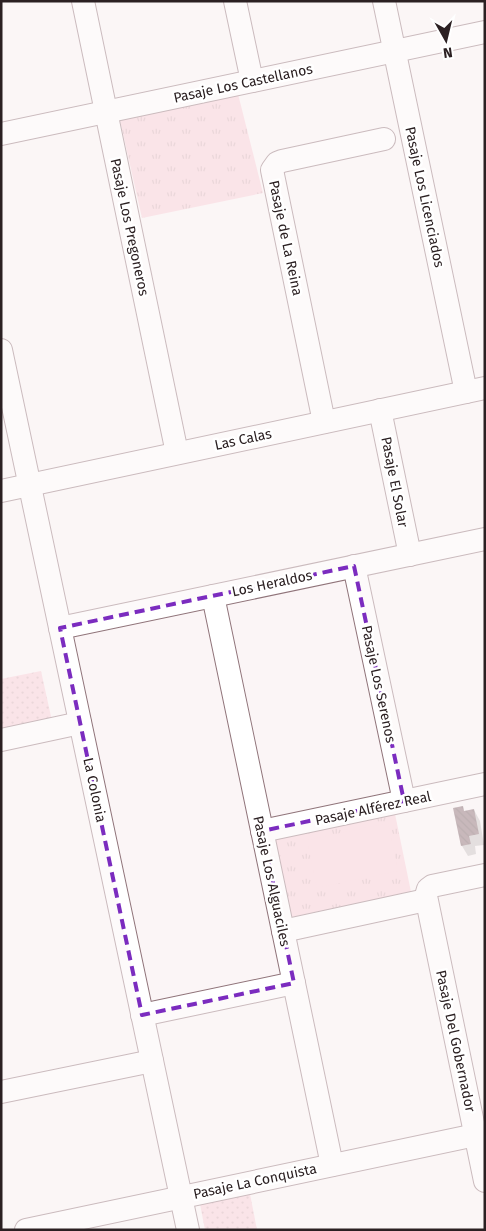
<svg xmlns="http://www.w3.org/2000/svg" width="486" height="1231" font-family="'Fira Sans',sans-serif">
<defs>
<pattern id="grass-dots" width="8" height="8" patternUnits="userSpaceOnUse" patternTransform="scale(1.25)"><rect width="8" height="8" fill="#f9ced7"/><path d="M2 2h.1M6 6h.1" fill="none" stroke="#d6b1b8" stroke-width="1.8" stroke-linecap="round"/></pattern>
<pattern id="park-tufts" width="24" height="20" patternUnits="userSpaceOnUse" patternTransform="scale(1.25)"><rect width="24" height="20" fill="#f9ced7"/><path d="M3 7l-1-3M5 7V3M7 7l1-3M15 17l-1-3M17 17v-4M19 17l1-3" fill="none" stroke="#d6b1b8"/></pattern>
<pattern id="building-back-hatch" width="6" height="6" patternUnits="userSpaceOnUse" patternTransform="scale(1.25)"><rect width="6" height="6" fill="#8a6e74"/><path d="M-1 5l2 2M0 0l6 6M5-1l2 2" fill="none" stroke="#715a5f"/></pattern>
</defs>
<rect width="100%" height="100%" fill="#fbf5f6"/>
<g fill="url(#grass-dots)">
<polygon points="41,671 52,721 1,731 1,679"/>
<polygon points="250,1194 257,1230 205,1230 200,1204"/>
</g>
<g fill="url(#park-tufts)">
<polygon points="237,90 263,193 142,218 119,116"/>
<polygon points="394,809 411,892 292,917 275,842 278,831"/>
</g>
<polygon fill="#f9ced7" points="388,823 398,871 317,888 307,840"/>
<polygon fill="#0003" points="474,810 480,821 484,845 475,846 476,854 468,856 462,846 465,812"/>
<polygon fill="url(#building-back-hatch)" points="463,806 464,811 474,809 479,834 469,836 471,844 461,846 453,808"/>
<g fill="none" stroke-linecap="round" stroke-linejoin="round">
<defs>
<g id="street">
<polyline points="83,1 177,453"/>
<polyline points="235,1 252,81"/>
<polyline points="384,1 466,392"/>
<polyline points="1,134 485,32"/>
<polyline points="1,350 188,1230"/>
<polyline points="380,410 410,555"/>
<polyline points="324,422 272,170 277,163 282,161 384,139"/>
<polyline points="1,491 485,388"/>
<polyline points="354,566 404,801"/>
<polyline points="213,596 332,1165"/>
<polyline points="60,628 485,539"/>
<polyline points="1,740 80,723"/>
<polyline points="262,831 485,784"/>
<polyline points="485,875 432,886 428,889 426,896 485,1181"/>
<polyline points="283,931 426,900"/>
<polyline points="142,1015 294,983"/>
<polyline points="1,1092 152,1061"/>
<polyline points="26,1230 485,1133"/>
</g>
</defs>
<use href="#street" stroke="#90747a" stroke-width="24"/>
<use href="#street" stroke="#fff" stroke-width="22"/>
</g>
<path d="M0 0H486V1231H0ZM 354,566 L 404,801 L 262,831 L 294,983 L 142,1015 L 60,628 Z" fill="#fbf5f6" fill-opacity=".55" fill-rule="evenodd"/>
<path fill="none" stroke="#7b2cbf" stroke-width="4" stroke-dasharray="10 6" stroke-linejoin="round" d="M 354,566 L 404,801 L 262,831 L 294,983 L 142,1015 L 60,628 Z"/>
<g text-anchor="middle" stroke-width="5" stroke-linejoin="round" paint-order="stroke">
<g font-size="14" fill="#2b2022" stroke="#fff">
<text transform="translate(243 83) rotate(-12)" y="5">Pasaje Los Castellanos</text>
<text transform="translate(425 197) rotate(78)" y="5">Pasaje Los Licenciados</text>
<text transform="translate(130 227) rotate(78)" y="5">Pasaje Los Pregoneros</text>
<text transform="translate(286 238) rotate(78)" y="5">Pasaje de La Reina</text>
<text transform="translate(243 439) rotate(-12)" y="5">Las Calas</text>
<text transform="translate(395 482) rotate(79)" y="5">Pasaje El Solar</text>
<text transform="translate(272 583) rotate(-12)" y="5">Los Heraldos</text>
<text transform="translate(379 684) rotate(78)" y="5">Pasaje Los Serenos</text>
<text transform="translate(95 790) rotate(78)" y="5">La Colonia</text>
<text transform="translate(373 808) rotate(-12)" y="5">Pasaje Alférez Real</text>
<text transform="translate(272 881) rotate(78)" y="5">Pasaje Los Alguaciles</text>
<text transform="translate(456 1041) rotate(78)" y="5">Pasaje Del Gobernador</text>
<text transform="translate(255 1181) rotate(-12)" y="5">Pasaje La Conquista</text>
</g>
</g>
<rect width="486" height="1231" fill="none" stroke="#2b2022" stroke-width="5"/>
<g transform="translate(446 40) rotate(172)" stroke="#ffffff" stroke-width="4" paint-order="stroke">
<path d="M0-4L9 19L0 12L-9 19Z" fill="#2b2022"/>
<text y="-8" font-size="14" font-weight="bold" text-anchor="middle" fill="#2b2022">N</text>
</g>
</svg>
